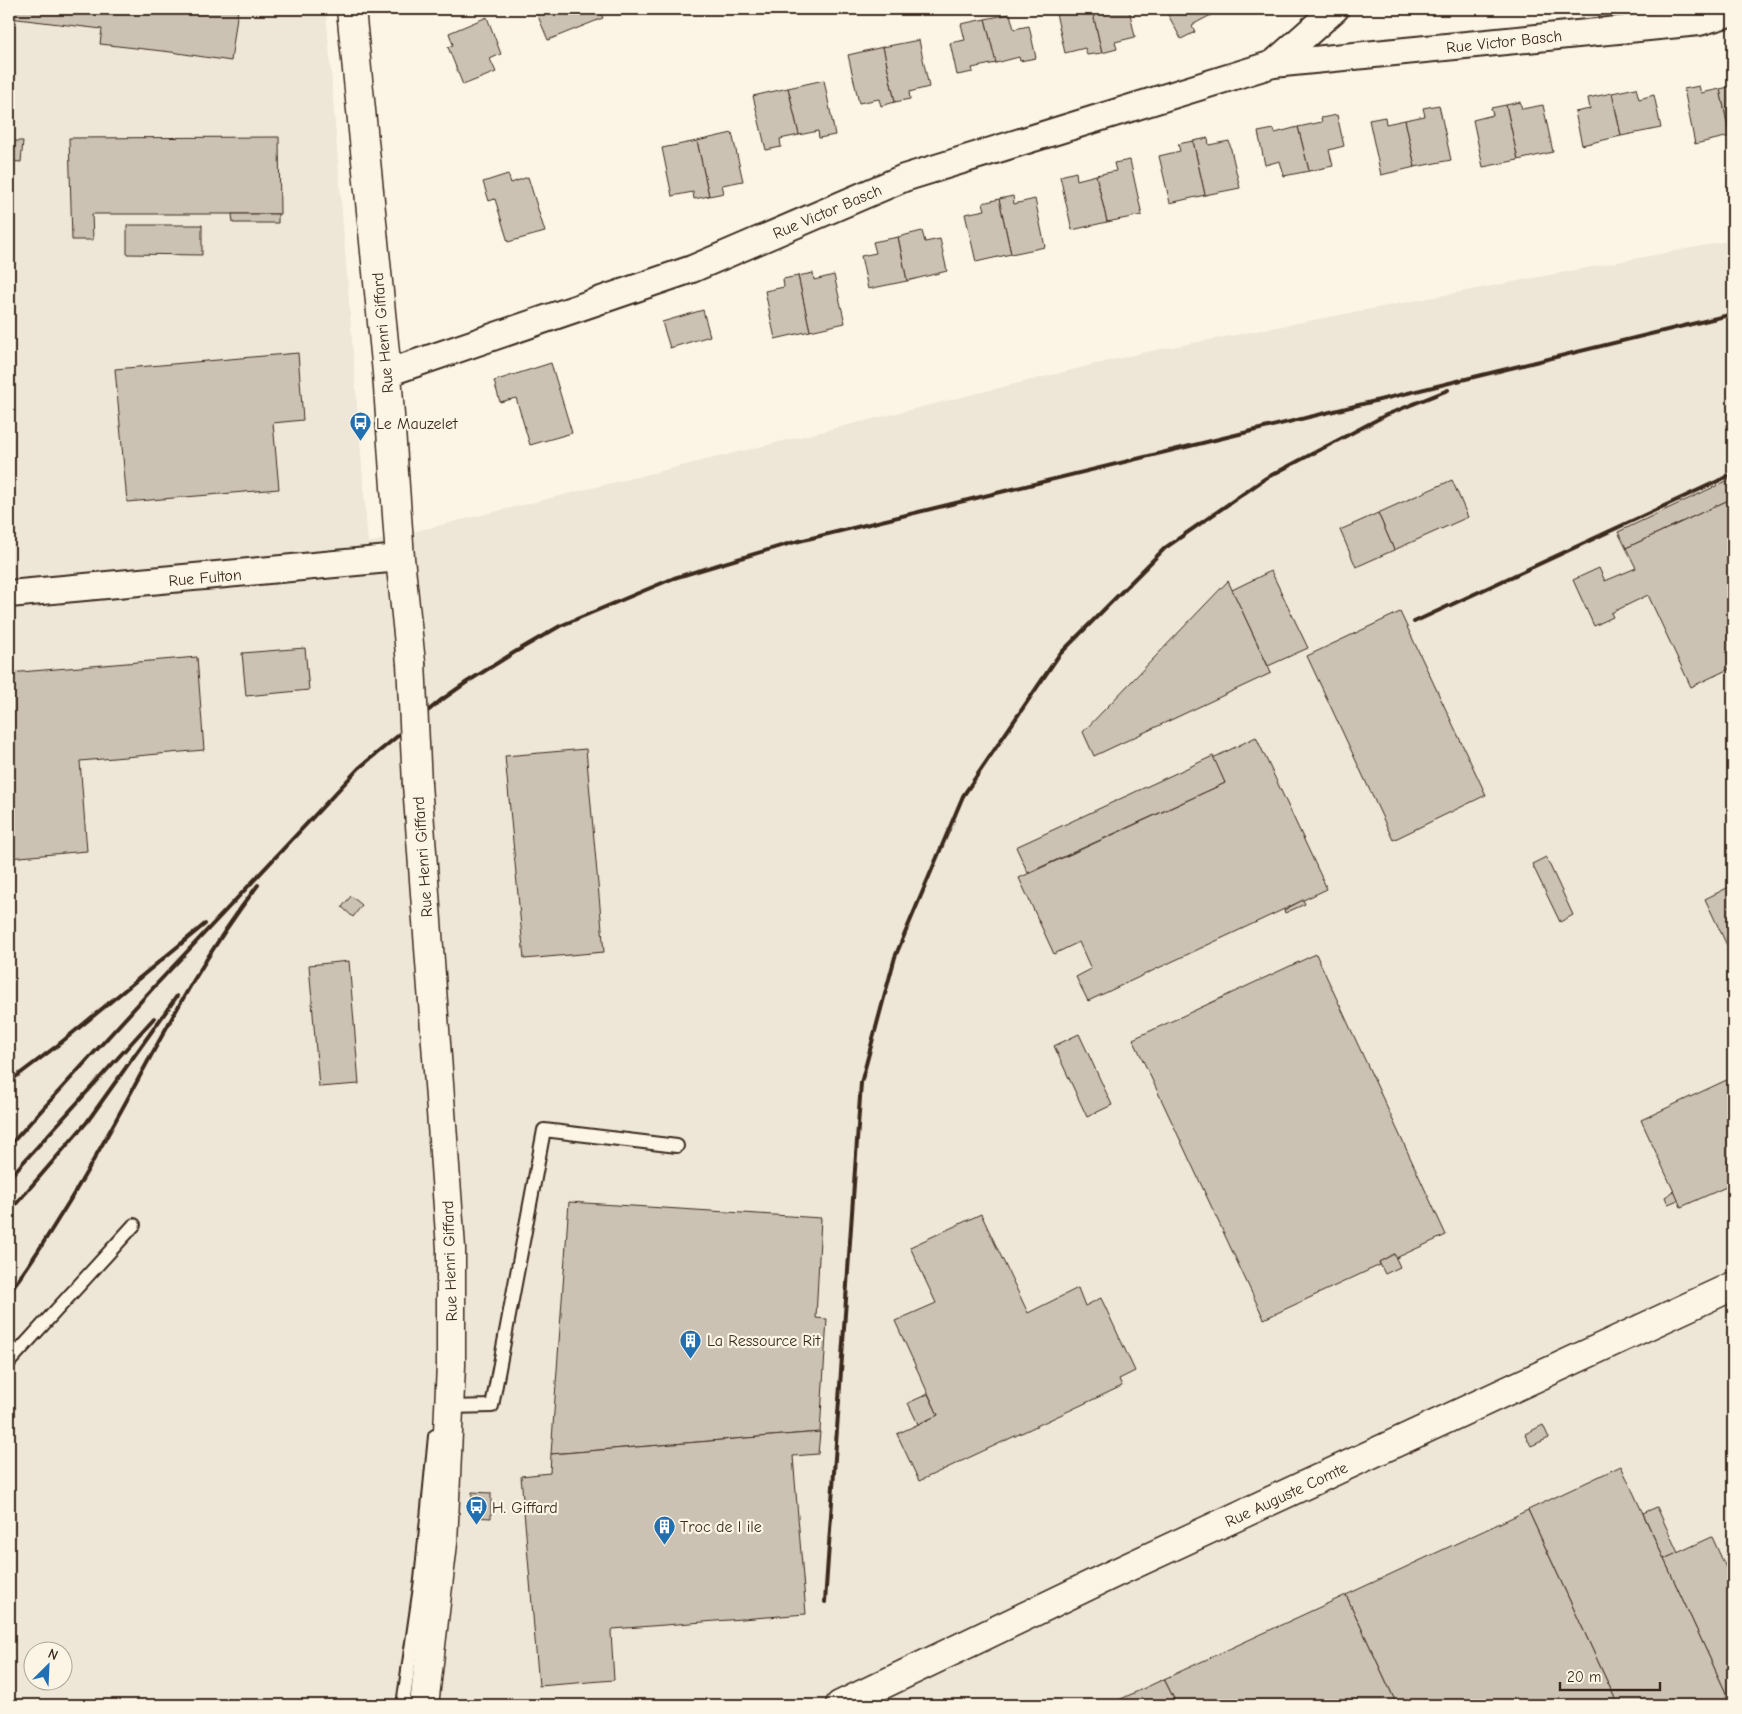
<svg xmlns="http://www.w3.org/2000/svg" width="1742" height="1714" font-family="'Comic Neue',sans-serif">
<rect width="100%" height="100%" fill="#fcf5e5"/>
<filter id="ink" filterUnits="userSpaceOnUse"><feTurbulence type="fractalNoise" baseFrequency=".02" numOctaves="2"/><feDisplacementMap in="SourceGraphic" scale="10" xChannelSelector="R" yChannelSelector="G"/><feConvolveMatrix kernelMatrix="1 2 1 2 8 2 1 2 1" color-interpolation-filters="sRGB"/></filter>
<g filter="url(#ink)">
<path fill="#eee6d6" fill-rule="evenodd" d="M 9,9 L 326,9 L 368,543 L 1141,353 L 1733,240 L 1733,1705 L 9,1705 ZM 32,1652 L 62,1652 L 62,1682 L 32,1682 Z"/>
<g fill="#ccc2b3" stroke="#3b2a1e">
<polygon points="9,9 238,9 231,61 171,52 100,44 102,29 9,18"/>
<polygon points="535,9 599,9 603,18 548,40"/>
<polygon points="1055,9 1092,9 1102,53 1087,55 1085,48 1065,53"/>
<polygon points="1092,9 1129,9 1135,37 1115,42 1117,49 1102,53"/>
<polygon points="1165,9 1205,9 1209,16 1192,25 1195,32 1181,39"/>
<polygon points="1205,9 1223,9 1209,16"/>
<polygon points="1010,14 1014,29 1029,26 1036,58 1020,61 1019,57 996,63 985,19"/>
<polygon points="487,17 501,54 490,59 496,72 463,85 448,47 453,45 449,33"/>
<polygon points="985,19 996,63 972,68 973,72 957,75 950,43 965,40 961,24"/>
<polygon points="919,40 929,87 909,92 910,99 895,102 883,47"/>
<polygon points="883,47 895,102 881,106 879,99 859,103 848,55"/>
<polygon points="824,80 835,135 819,138 818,131 799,135 788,88"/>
<polygon points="1699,86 1701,93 1720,89 1730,136 1695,144 1684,89"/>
<polygon points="1733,86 1733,135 1730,136 1720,89"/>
<polygon points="788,88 799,135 780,139 781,147 766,150 753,96"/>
<polygon points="1636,88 1639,99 1654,95 1661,128 1621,136 1612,93"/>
<polygon points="1612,93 1621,136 1582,145 1575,112 1590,109 1588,98"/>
<polygon points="1520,102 1522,109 1543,105 1553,152 1518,160 1506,105"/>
<polygon points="1439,105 1451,160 1415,167 1405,120 1425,116 1423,108"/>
<polygon points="1506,105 1518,160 1483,167 1473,120 1493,115 1491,108"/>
<polygon points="1337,115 1344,146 1329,150 1333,166 1309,171 1298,127 1322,122 1321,118"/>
<polygon points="1385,117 1386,124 1405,120 1415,167 1381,175 1369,120"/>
<polygon points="1298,127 1309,171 1284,176 1280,161 1265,165 1258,132 1274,129 1275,133"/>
<polygon points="732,133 743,181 722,185 724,193 709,196 697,141"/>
<polygon points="279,137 280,214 92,214 93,240 72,240 69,138"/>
<polygon points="1208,138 1209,145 1229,141 1240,188 1205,195 1193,141"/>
<polygon points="9,141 23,141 21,162 9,161"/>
<polygon points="697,141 709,196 694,199 693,192 672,196 662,148"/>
<polygon points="1193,141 1205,195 1170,203 1159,156 1180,151 1178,144"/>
<polygon points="1130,160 1142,215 1107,222 1096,175 1116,171 1114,163"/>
<polygon points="1076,172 1077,180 1096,175 1107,222 1072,230 1060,176"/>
<polygon points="508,174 511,183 528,177 545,232 508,242 495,199 489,201 483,182"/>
<polygon points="1013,196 1014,204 1035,199 1045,247 1011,254 999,199"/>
<polygon points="999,199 1011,254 976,262 965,214 985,210 983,203"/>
<polygon points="232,214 278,214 278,223 233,223"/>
<polygon points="127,225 202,225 202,255 127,254"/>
<polygon points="922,231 925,242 940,239 947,271 907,281 898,237"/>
<polygon points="898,237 907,281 868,289 861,256 876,253 873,242"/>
<polygon points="813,273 814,280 834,275 845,323 810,331 798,276"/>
<polygon points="798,276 810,331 775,339 765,291 784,287 783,279"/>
<polygon points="703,310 710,336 670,348 662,322"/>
<polygon points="298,353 303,420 273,423 279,489 127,502 115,369"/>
<polygon points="551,363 572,433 530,445 516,398 500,402 494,381"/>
<polygon points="1733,478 1733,498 1626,548 1618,532"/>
<polygon points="1452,480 1468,517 1394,550 1378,513"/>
<polygon points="1733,498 1733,667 1691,687 1648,595 1611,613 1613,617 1594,626 1573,580 1599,568 1605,581 1636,568 1626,548"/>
<polygon points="1378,513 1394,550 1356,567 1340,530"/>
<polygon points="1271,571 1308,648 1268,666 1232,590"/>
<polygon points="1228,581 1271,673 1094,756 1083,732"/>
<polygon points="1400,612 1486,795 1393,840 1307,656"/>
<polygon points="305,648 309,690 246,696 242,653"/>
<polygon points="197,657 204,750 80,761 87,851 9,858 9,673"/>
<polygon points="1256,737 1327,889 1088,1001 1076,977 1091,969 1079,942 1054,954 1019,878 1225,783 1213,758"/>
<polygon points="586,749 604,952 524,959 505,756"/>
<polygon points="1213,756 1225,783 1028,873 1016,847"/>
<polygon points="1546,857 1573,915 1560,922 1532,864"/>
<polygon points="1733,885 1733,958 1705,899"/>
<polygon points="351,896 362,905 353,917 342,907"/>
<polygon points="1303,900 1305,904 1285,913 1284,910"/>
<polygon points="1316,954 1446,1235 1396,1258 1394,1254 1379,1262 1380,1265 1264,1319 1133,1039"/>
<polygon points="349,961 359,1084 319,1087 309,965"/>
<polygon points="1079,1034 1112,1105 1087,1117 1054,1046"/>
<polygon points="1733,1077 1733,1184 1681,1207 1641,1120"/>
<polygon points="1674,1191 1678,1200 1668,1204 1665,1197"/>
<polygon points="569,1202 821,1218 816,1318 827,1319 820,1432 551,1454"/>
<polygon points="981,1214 1028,1313 1078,1288 1085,1306 1101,1298 1135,1371 1119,1379 1122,1386 919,1481 897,1434 938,1415 895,1321 936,1303 910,1247"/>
<polygon points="1394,1254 1400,1267 1385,1274 1379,1262"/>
<polygon points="928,1394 938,1415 918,1424 908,1403"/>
<polygon points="1543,1425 1549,1438 1531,1446 1525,1434"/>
<polygon points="820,1432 818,1454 793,1456 806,1614 613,1629 611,1632 614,1680 539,1686 521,1476 550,1473 551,1454"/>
<polygon points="1621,1466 1727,1695 1725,1696 1729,1705 1618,1705 1528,1510"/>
<polygon points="472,1492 491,1493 491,1518 472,1517"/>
<polygon points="1657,1507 1678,1553 1664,1559 1643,1513"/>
<polygon points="1528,1510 1618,1705 1397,1705 1346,1595"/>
<polygon points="1712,1537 1733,1583 1733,1692 1727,1695 1664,1559"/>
<polygon points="1346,1595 1397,1705 1177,1705 1164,1679"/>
<polygon points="1164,1679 1177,1705 1108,1705"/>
</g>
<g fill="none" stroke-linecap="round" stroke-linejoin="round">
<defs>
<g id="lane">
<polyline points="9,1362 134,1225"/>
<polyline points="449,1407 492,1406 544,1130 677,1146"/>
<polyline points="403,1705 421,1580 435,1436"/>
</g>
<g id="street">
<polyline points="1273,64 1335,9"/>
<polyline points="387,373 692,269 904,178 1273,64 1699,22 1733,12"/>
<polyline points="9,594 400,558"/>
</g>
<g id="secondary">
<polyline points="351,9 387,373 400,558 411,663"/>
<polyline points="417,784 451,1248 451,1365 443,1543 424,1705"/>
<polyline points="840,1705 1111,1575 1733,1286"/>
</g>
</defs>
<use href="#lane" stroke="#3b2a1e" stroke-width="16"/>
<use href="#street" stroke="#3b2a1e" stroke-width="30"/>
<use href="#secondary" stroke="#3b2a1e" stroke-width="31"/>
<use href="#lane" stroke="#fcf5e5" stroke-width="12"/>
<use href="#street" stroke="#fcf5e5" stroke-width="26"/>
<use href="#secondary" stroke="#fcf5e5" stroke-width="28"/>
<g stroke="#3b2a1e" stroke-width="4">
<polyline points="1414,622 1733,474"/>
<polyline points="9,1082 58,1045 205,924"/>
<polyline points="9,1146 153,988 359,768 440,701 467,682 515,652 560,626 674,578 791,543 1733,314"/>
<polyline points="9,1178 154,1018"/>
<polyline points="9,1212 87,1122 177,996"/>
<path d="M 9,1292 C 29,1267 45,1240 62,1213 C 130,1105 179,987 258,885"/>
<polyline points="825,1602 861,1083 895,957 963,796 1059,655 1165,548 1266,478 1386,415 1448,390"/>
</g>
<defs>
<polyline id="secondary-bridge" points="411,663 417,784"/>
</defs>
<use href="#secondary-bridge" stroke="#3b2a1e" stroke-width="31" stroke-linecap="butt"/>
<use href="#secondary-bridge" stroke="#fcf5e5" stroke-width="28"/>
</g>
</g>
<defs>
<symbol id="bus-pin" viewBox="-11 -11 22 30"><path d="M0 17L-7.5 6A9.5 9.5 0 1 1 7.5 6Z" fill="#1f6fb2" stroke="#fcf5e5"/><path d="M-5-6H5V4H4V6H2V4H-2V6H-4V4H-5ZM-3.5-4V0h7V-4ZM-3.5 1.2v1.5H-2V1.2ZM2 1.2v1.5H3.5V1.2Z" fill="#fff"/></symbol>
<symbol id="building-pin" viewBox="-11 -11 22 30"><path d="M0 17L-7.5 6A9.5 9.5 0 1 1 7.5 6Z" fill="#1f6fb2" stroke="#fcf5e5"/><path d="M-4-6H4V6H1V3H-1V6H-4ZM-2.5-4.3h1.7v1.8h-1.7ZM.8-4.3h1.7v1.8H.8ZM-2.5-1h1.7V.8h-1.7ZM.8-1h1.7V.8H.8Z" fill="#fff"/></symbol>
</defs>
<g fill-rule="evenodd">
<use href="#bus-pin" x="348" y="410" width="25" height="34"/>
<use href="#building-pin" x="678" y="1328" width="25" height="34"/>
<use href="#bus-pin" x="464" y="1494" width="25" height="34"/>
<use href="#building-pin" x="652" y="1514" width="25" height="34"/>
</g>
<g text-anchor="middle" stroke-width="4.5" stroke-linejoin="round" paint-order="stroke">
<g font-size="16" fill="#3b2a1e" stroke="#fcf5e5">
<text transform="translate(1504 41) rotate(-6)" y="6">Rue Victor Basch</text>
<text transform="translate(827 211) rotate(-23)" y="6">Rue Victor Basch</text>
<text transform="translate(382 333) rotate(-95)" y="6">Rue Henri Giffard</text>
<text transform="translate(205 577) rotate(-5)" y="6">Rue Fulton</text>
<text transform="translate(422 857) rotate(-94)" y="6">Rue Henri Giffard</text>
<text transform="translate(449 1261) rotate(-92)" y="6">Rue Henri Giffard</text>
<text transform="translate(1286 1494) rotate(-25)" y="6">Rue Auguste Comte</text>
</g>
<g font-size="16" fill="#3b2a1e" stroke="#fcf5e5" text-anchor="start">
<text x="376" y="429">Le Mauzelet</text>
<text x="707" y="1346">La Ressource Rit</text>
<text x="492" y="1513">H. Giffard</text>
<text x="680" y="1532">Troc de l ile</text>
</g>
</g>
<rect width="1742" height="1714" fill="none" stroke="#fcf5e5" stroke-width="30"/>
<rect x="15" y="15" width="1712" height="1684" fill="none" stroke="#3b2a1e" stroke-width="2" filter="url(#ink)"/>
<g transform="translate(48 1666) rotate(24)"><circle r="24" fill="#fcf5e5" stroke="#afa495"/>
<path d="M0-4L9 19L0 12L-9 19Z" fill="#1f6fb2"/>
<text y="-8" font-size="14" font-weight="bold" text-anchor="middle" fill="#3b2a1e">N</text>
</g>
<path d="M1560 1682v8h100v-8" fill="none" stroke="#3b2a1e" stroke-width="2.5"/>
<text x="1567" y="1682" font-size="15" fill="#3b2a1e" stroke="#fcf5e5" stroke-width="4" paint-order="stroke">20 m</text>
</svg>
